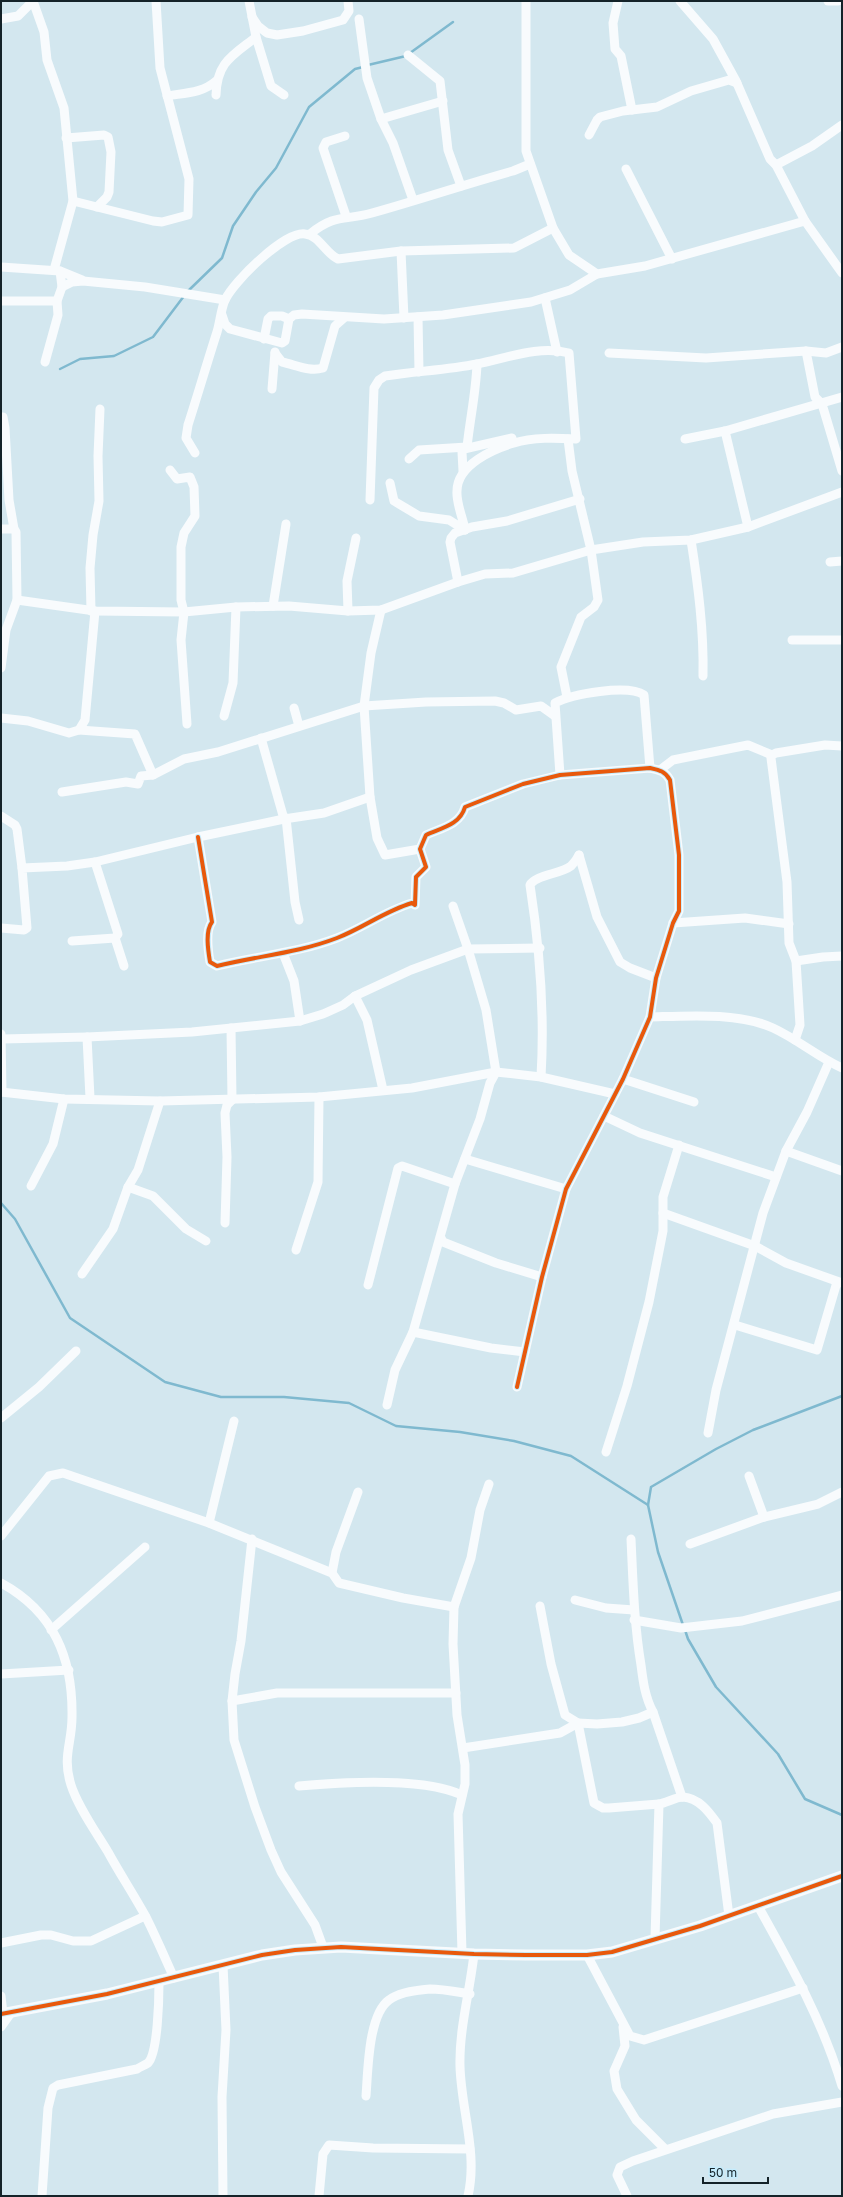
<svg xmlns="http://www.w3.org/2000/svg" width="843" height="2197" font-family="'Golos Text',sans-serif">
<rect width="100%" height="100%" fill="#d3e7ef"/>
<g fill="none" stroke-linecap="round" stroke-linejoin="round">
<g stroke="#7fb9cf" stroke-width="2.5">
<polyline points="410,53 453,22"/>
<polyline points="368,65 406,56"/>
<polyline points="187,292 222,258 233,226 256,192 276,168 309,107 355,69 363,67"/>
<polyline points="60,369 80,359 114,356 153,337 184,296"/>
<polyline points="1,1203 15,1219 70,1318 165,1382 221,1397 284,1397 349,1403 396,1426 460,1432 514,1441 571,1456 648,1505 658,1552 683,1625"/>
<polyline points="648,1505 651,1487 716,1449 753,1430 842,1396"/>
<polyline points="685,1630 688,1639 716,1687 778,1754 805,1799 842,1815"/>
</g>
<g stroke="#f8fbfd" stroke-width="9">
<polyline points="33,1 44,32 47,60 64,108 73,201 54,270"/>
<polyline points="249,1 256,37 271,86 284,95"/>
<polyline points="526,1 526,151 553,228 569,255 597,274 645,266 805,221"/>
<polyline points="618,1 613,23 615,49 621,56 632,110"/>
<polyline points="680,1 713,39 736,81 770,159 776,165 805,221 842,273"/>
<polyline points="828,1 838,1"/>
<polyline points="252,17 258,26 267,33 277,35 303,31 343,20 349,11 348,1"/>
<polyline points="1,19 18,16 33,1"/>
<polyline points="359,19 367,78 381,119 393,143 413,200"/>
<polyline points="408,55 440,81 448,150 461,186"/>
<path d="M 216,95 C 217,62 232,56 256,37"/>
<path d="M 167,96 C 184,93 203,93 216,81"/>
<polyline points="381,119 443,101"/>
<polyline points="589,135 597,120 600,117 623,111 657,107 691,91 729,80 737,83"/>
<polyline points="345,136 326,142 323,148 346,216"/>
<polyline points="66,138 104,135 108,137 111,152 109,192 107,197 97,207"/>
<polyline points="776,165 812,146 842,125"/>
<polyline points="626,169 672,259"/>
<polyline points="73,201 153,221 162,222 188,215 189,179 160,68 156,1"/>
<path d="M 310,234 C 336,213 345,221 372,213 C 419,200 466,184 513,171 L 530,164"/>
<polyline points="401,251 404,318"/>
<polyline points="1,267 60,271 82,280"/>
<polyline points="62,287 72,282 83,281 145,287 225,300"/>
<polyline points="545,298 557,352"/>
<polyline points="1,301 57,301"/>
<polyline points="222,315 225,324 230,329 282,343 285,341 289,319 294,315 302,314 384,319 443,315 531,302 570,290 597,274"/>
<polyline points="418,317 419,372"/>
<polyline points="264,339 268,319 271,316 282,316 289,319"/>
<polyline points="806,351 815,397 822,404 842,471"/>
<path d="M 275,353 L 282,362 C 296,365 309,372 323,368 L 335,326 L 344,318"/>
<polyline points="609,353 706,358 806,351 826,353 842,347"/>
<polyline points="45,362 58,315 57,301 62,287 60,271"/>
<polyline points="272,389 275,352"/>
<polyline points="3,417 5,428 9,500 14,529"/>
<polyline points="725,431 748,527"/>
<polyline points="685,439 725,431 842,397"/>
<path d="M 195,453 L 186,438 L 188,425 C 198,394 207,363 217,332 C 220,322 221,309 225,300 C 234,281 285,231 305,234 C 319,235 326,254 338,259 L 401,251 L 514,248 L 553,228"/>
<path d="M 409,459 L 419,450 L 467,447 C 470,419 476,392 477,364"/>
<polyline points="170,470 177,479 190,477 194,487 195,516 184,533 181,547 181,600 184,612 181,640 187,724"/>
<polyline points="463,471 462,452 464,449 512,438"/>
<polyline points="390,483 394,501 419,516 449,520 465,530"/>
<path d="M 370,500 L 374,388 L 379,380 L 385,376 C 416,371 447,370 477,364 C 507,358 539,345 569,353 L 576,439 C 556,438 533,437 514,443 C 493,449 457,465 457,491 C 456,503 463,518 465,530"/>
<polyline points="1,529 14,529 16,532 17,600 6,630 1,668"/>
<path d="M 691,540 C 698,585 704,630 703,676"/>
<polyline points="830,562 842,561"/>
<polyline points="458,582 450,542 451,538 455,533 472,527 507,521 580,499"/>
<polyline points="17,600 95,611 184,612 236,607 289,606 348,611 381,610 458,582 485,574 513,573 591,550 643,542 691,540 748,527 842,492"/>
<polyline points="273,606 286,524"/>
<polyline points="381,610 371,653 364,706 370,797 377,838 385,855 420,849"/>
<polyline points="91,611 90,568 93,535 99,501 98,456 100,409"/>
<polyline points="348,611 347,581 356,538"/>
<polyline points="792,640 842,640"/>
<polyline points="567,697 561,667 581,617 594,607 598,600 591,550 572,471 568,439"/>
<polyline points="294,708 299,726"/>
<polyline points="224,716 233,683 236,607"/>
<polyline points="1,718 28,721 69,733 79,730 85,720 95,611"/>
<polyline points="79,730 135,734 153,775"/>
<polyline points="261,738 284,819"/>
<polyline points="660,770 673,760 748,745 772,755"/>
<path d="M 560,775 L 555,703 C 572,694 628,684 644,695 L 650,768"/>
<polyline points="62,792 126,782 138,784 141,776 153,775 184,759 218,752 364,706 426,702 495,701 504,703 516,710 541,706 555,716"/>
<polyline points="1,816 15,825 17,829 22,868"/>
<polyline points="286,818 295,902 299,920"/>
<path d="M 198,837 L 212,922 C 205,931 208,950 210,962 L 217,966 C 257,956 298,953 337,938 C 363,928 385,911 412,903 L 415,905 L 416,877 L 426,867 L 420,849 L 426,835 C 441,828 460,825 465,807 L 523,784 L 560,775 L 650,768 C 659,770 665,771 670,780 L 679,855 L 679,911 L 673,923 L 656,978 L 650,1017 L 623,1079 L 566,1189 L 542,1277 L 517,1387"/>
<polyline points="579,855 597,917 620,962 630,968 656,978"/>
<polyline points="673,923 745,918 789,924"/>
<polyline points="1,928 24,930 27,928 22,868 67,866 95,862 198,837 284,819 324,813 370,797"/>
<polyline points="115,938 124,966"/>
<polyline points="72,941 115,938 118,934 95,862"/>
<polyline points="283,953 294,981 300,1021"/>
<polyline points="796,961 823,957 842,956"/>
<polyline points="355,996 367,1020 383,1090"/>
<path d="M 650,1017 C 686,1016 739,1012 773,1028 C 797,1039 818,1057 842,1068"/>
<polyline points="1,1034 2,1092"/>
<polyline points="87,1037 192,1032 300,1021 323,1014 343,1005 355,996 411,970 468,949 540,948"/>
<polyline points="2,1039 87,1037 90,1098"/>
<polyline points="795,1040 800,1025 796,961 789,943 787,882 771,758 772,755 776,753 825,745 842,746"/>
<path d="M 541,1077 C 545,1010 540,950 530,885 C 535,875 561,874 571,866 C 574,863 577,859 579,855"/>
<polyline points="623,1079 694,1102"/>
<polyline points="1,1092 64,1099 160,1101 319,1097 412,1088 496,1072 541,1077 615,1094"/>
<polyline points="604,1116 640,1133 776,1177"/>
<polyline points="786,1151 842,1171"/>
<polyline points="465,1159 566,1189"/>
<polyline points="31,1186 53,1144 64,1099"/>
<polyline points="128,1187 153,1196 186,1229 206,1241"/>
<polyline points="663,1213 755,1246 786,1263 842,1283"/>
<polyline points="225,1223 227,1157 225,1113 227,1105 232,1100 231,1028"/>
<polyline points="441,1238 443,1242 496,1263 542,1277"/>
<polyline points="296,1250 318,1182 319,1097"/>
<polyline points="82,1274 113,1229 128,1187 138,1170 160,1101"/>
<polyline points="368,1285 398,1168 402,1166 455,1184"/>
<polyline points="735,1325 817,1350 837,1282"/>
<polyline points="413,1332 491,1348 525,1352"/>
<polyline points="387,1405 395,1370 413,1332 455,1184 480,1119 490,1083 496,1072 486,1010 468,949 453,906"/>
<polyline points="1,1418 39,1387 76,1351"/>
<polyline points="708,1433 716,1390 763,1213 786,1151 807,1112 829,1062"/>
<polyline points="606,1452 627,1386 649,1302 663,1231 663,1197 679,1145"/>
<polyline points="749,1476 764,1517"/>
<polyline points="209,1523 234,1421"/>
<polyline points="1,1536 49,1476 63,1473 209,1523 332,1573 339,1583 403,1598 454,1607"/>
<polyline points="252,1539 241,1641 235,1674 232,1701 234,1740 255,1807 271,1850 281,1872 315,1925 323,1947"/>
<path d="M 631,1539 C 633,1581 634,1623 641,1665 C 643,1681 645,1697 653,1712 L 682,1797"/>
<polyline points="690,1544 764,1517 818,1504 842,1492"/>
<polyline points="332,1573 336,1552 358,1492"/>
<path d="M 1,1583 C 54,1612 73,1658 72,1717 C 72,1744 62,1756 71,1785 C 78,1807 96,1832 108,1852 C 120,1874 134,1895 146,1917 C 156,1937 165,1958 174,1978"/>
<polyline points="575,1600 606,1608 634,1610"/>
<polyline points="540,1606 551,1664 565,1715 578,1723 594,1803 603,1808 609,1808 659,1804"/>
<polyline points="634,1620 681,1628 742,1621 842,1595"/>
<polyline points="51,1630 145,1547"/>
<polyline points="1,1674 69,1670"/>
<polyline points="232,1701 277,1693 456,1693"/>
<polyline points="463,1748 560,1733 578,1723 597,1724 622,1722 639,1718 653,1712"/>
<path d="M 299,1786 C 343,1782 422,1777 462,1795"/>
<path d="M 758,1906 C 791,1965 823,2022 842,2086"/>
<path d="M 655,1938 L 659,1804 C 666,1803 676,1797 683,1797 C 699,1798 709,1812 717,1823 L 729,1916"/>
<polyline points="1,1943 41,1935 51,1935 73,1941 91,1941 145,1916"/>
<polyline points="462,1953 458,1814 465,1784 465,1765 457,1715 453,1644 454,1607 471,1558 480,1510 489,1484"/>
<polyline points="587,1955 630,2036 644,2040 803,1988"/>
<polyline points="1,1996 3,2014"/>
<polyline points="1,2027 11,2013"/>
<polyline points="623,2027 625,2046 614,2071 617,2089 636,2120 665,2149"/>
<path d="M 366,2096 C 368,2072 368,2015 389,2000 C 399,1992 417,1990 430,1989 C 443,1989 457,1992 470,1994"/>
<path d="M 42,2196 L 48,2108 L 53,2088 L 58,2085 L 137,2069 C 140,2067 145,2065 148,2063 C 158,2053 159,1997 159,1982"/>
<polyline points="223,2196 222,2097 226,2030 223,1965"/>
<polyline points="319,2196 323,2154 329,2145 373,2148 470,2149"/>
<path d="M 468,2196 C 478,2153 461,2109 460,2066 C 459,2029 470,1991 474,1954"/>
<polyline points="627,2196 617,2175 620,2167 633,2161 773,2114 842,2102"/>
</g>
<polyline stroke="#f8fbfd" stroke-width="11" points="1,2014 107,1994 262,1955 295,1950 341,1947 474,1954 526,1955 587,1955 612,1952 700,1926 842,1876"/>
<defs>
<g id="cycleway">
<path d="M 198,837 L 212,922 C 205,931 208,950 210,962 L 217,966 C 257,956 298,953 337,938 C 363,928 385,911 412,903 L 415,905 L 416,877 L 426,867 L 420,849 L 426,835 C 441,828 460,825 465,807 L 523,784 L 560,775 L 650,768 C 659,770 665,771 670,780 L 679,855 L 679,911 L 673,923 L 656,978 L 650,1017 L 623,1079 L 566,1189 L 542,1277 L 517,1387"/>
<polyline points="1,2014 107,1994 262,1955 295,1950 341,1947 474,1954 526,1955 587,1955 612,1952 700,1926 842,1876"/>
</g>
</defs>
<use href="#cycleway" stroke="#c6ecfc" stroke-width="6"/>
<use href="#cycleway" stroke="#e8590c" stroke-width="4"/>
</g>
<rect width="843" height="2197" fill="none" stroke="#142329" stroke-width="4"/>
<path d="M703 2177v6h65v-6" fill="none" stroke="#142329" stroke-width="2"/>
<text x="709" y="2177" font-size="12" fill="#142329" stroke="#c6ecfc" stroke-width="3" paint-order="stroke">50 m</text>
</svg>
